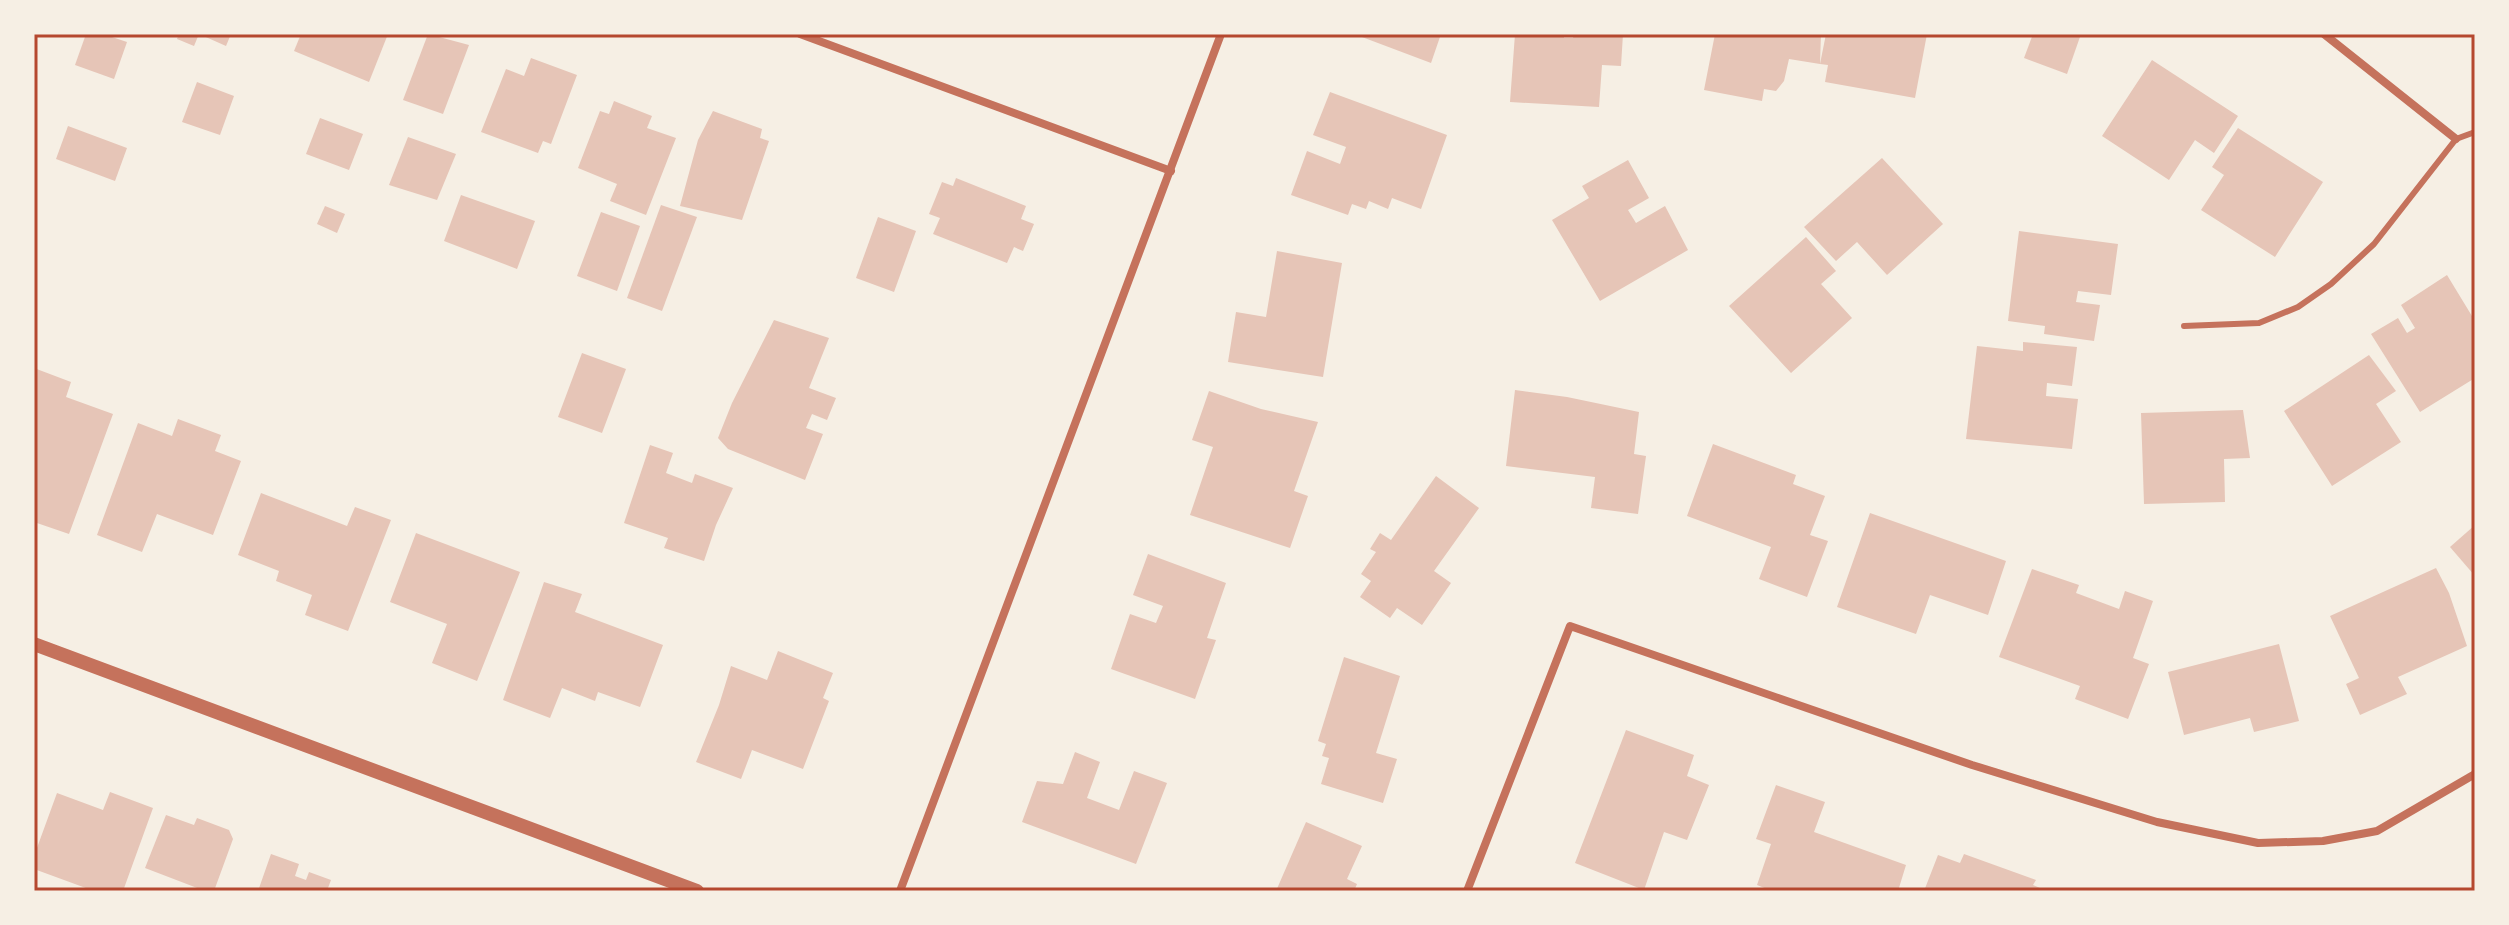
<svg xmlns="http://www.w3.org/2000/svg" width="2509" height="925" font-family="'Source Sans 3',sans-serif">
<rect width="100%" height="100%" fill="#f6efe4"/>
<g fill="#e6c5b7">
<polygon points="86,34 103,34 127,42 114,79 75,65"/>
<polygon points="179,34 199,34 194,46 177,39"/>
<polygon points="199,34 231,34 226,46"/>
<polygon points="301,34 388,34 369,82 294,51"/>
<polygon points="428,34 469,45 443,114 403,100"/>
<polygon points="1354,34 1441,34 1431,63"/>
<polygon points="1515,34 1564,34 1564,38 1573,38 1574,34 1623,34 1621,66 1602,65 1599,107 1510,102"/>
<polygon points="1715,34 1821,34 1820,64 1789,59 1784,81 1776,91 1764,89 1762,101 1704,90"/>
<polygon points="1826,34 1927,34 1915,98 1825,82 1828,65 1820,64"/>
<polygon points="2033,34 2081,34 2067,74 2024,58"/>
<polygon points="531,58 577,75 551,144 543,141 538,153 481,132 506,69 524,76"/>
<polygon points="2152,60 2238,116 2214,153 2195,140 2169,180 2102,136"/>
<polygon points="197,82 234,96 220,135 182,122"/>
<polygon points="1330,92 1447,135 1421,209 1392,198 1388,209 1369,201 1366,209 1352,204 1348,215 1291,195 1307,151 1340,164 1346,147 1313,135"/>
<polygon points="614,101 652,116 647,128 676,138 646,215 610,201 617,184 578,168 600,111 609,114"/>
<polygon points="713,111 762,129 760,138 769,141 742,220 680,206 698,140"/>
<polygon points="320,118 363,134 349,170 306,154"/>
<polygon points="68,126 127,148 115,181 56,159"/>
<polygon points="2238,128 2323,182 2275,257 2201,210 2224,175 2212,167"/>
<polygon points="408,137 456,154 437,200 389,185"/>
<polygon points="1882,158 1943,224 1887,275 1857,242 1836,261 1804,227"/>
<polygon points="1628,160 1649,198 1628,210 1636,223 1665,206 1688,250 1600,301 1552,220 1589,198 1582,186"/>
<polygon points="956,178 1026,206 1021,219 1034,224 1023,251 1014,247 1007,263 933,234 940,218 929,214 942,182 953,186"/>
<polygon points="461,195 535,221 517,269 444,241"/>
<polygon points="661,205 697,217 662,311 627,298"/>
<polygon points="325,206 345,214 337,233 317,224"/>
<polygon points="601,212 640,226 617,291 577,276"/>
<polygon points="878,217 916,231 894,292 856,278"/>
<polygon points="2019,231 2118,244 2111,295 2078,291 2076,302 2100,305 2094,341 2044,334 2045,326 2008,321"/>
<polygon points="1806,237 1836,271 1821,284 1852,318 1791,373 1729,306"/>
<polygon points="1277,251 1342,263 1323,377 1228,362 1236,312 1266,317"/>
<polygon points="2447,275 2475,321 2475,378 2420,412 2371,334 2398,318 2407,333 2415,328 2401,305"/>
<polygon points="774,320 829,338 809,388 836,398 827,420 812,414 806,428 823,434 805,480 728,449 718,438 732,403"/>
<polygon points="2023,342 2077,347 2072,386 2047,383 2046,396 2078,399 2072,449 1966,439 1977,346 2023,351"/>
<polygon points="582,353 626,369 602,433 558,417"/>
<polygon points="2369,355 2396,391 2376,404 2401,442 2332,486 2284,411"/>
<polygon points="34,368 71,382 66,397 113,414 69,534 34,522"/>
<polygon points="1515,390 1567,397 1639,412 1634,454 1646,456 1638,514 1591,508 1595,477 1506,466"/>
<polygon points="1209,391 1261,409 1318,422 1294,491 1308,496 1290,548 1190,515 1213,447 1192,440"/>
<polygon points="2243,410 2250,458 2224,459 2225,502 2144,504 2141,413"/>
<polygon points="178,419 221,435 215,451 241,461 213,535 157,514 142,552 97,535 138,423 172,436"/>
<polygon points="1713,444 1796,475 1793,484 1825,496 1810,535 1828,541 1807,597 1759,579 1771,547 1687,516"/>
<polygon points="650,445 673,453 666,473 692,483 695,474 733,488 716,525 704,561 664,548 668,538 624,523"/>
<polygon points="1436,476 1479,508 1434,571 1451,583 1422,625 1397,608 1390,618 1360,597 1371,581 1361,574 1376,552 1370,549 1380,533 1391,540"/>
<polygon points="261,493 347,526 355,507 391,520 348,631 305,615 312,595 276,581 279,571 238,555"/>
<polygon points="1870,513 2006,561 1988,615 1930,595 1916,634 1837,607"/>
<polygon points="2475,525 2475,576 2450,547"/>
<polygon points="416,533 520,572 477,681 432,663 447,624 390,602"/>
<polygon points="1148,554 1226,583 1207,638 1216,640 1195,699 1111,669 1130,614 1156,623 1163,606 1133,595"/>
<polygon points="2436,568 2449,593 2467,646 2398,677 2407,694 2360,715 2346,684 2359,678 2330,616"/>
<polygon points="2032,569 2079,585 2076,593 2119,609 2125,591 2153,601 2133,658 2149,664 2128,719 2075,699 2080,686 1999,657"/>
<polygon points="544,582 582,594 575,612 663,645 640,707 598,692 595,701 562,688 550,718 503,700"/>
<polygon points="2279,644 2299,721 2254,732 2250,718 2184,735 2168,672"/>
<polygon points="778,651 833,673 823,698 829,701 803,769 752,750 741,779 696,762 719,705 731,666 767,680"/>
<polygon points="1344,657 1400,676 1376,753 1397,759 1383,803 1321,784 1329,758 1322,756 1326,744 1318,741"/>
<polygon points="1626,730 1694,755 1687,776 1709,785 1687,840 1664,832 1644,890 1575,863"/>
<polygon points="1075,752 1100,762 1087,798 1119,810 1134,771 1167,783 1136,864 1022,822 1037,781 1063,784"/>
<polygon points="1776,785 1825,802 1814,832 1906,865 1898,891 1772,891 1757,885 1771,844 1756,839"/>
<polygon points="110,792 153,808 123,891 94,891 34,869 34,856 57,793 103,810"/>
<polygon points="166,815 194,825 197,818 229,830 233,839 214,891 205,891 145,868"/>
<polygon points="1306,822 1362,846 1347,879 1357,884 1354,891 1276,891"/>
<polygon points="271,854 299,864 295,876 306,880 309,872 331,880 328,888 335,891 258,891"/>
<polygon points="1964,854 2036,880 2033,885 2047,891 1924,891 1938,855 1960,863"/>
</g>
<g fill="none" stroke-linecap="round" stroke-linejoin="round">
<polyline stroke="#c5725c" stroke-width="6" points="2184,326 2259,323 2298,307 2331,284 2374,244 2456,139 2475,132"/>
<g stroke="#c5725c" stroke-width="8">
<polyline points="800,34 1171,171"/>
<polyline points="2324,34 2456,139"/>
<polyline points="900,891 1221,34"/>
<polyline points="1467,891 1570,626 1972,765 2157,822 2258,843 2323,841 2377,831 2475,774"/>
</g>
<polyline stroke="#c5725c" stroke-width="14" points="34,644 697,891"/>
</g>
<rect width="2509" height="925" fill="none" stroke="#f6efe4" stroke-width="72"/>
<rect x="36" y="36" width="2437" height="853" fill="none" stroke="#b5482f" stroke-width="3"/>
</svg>
